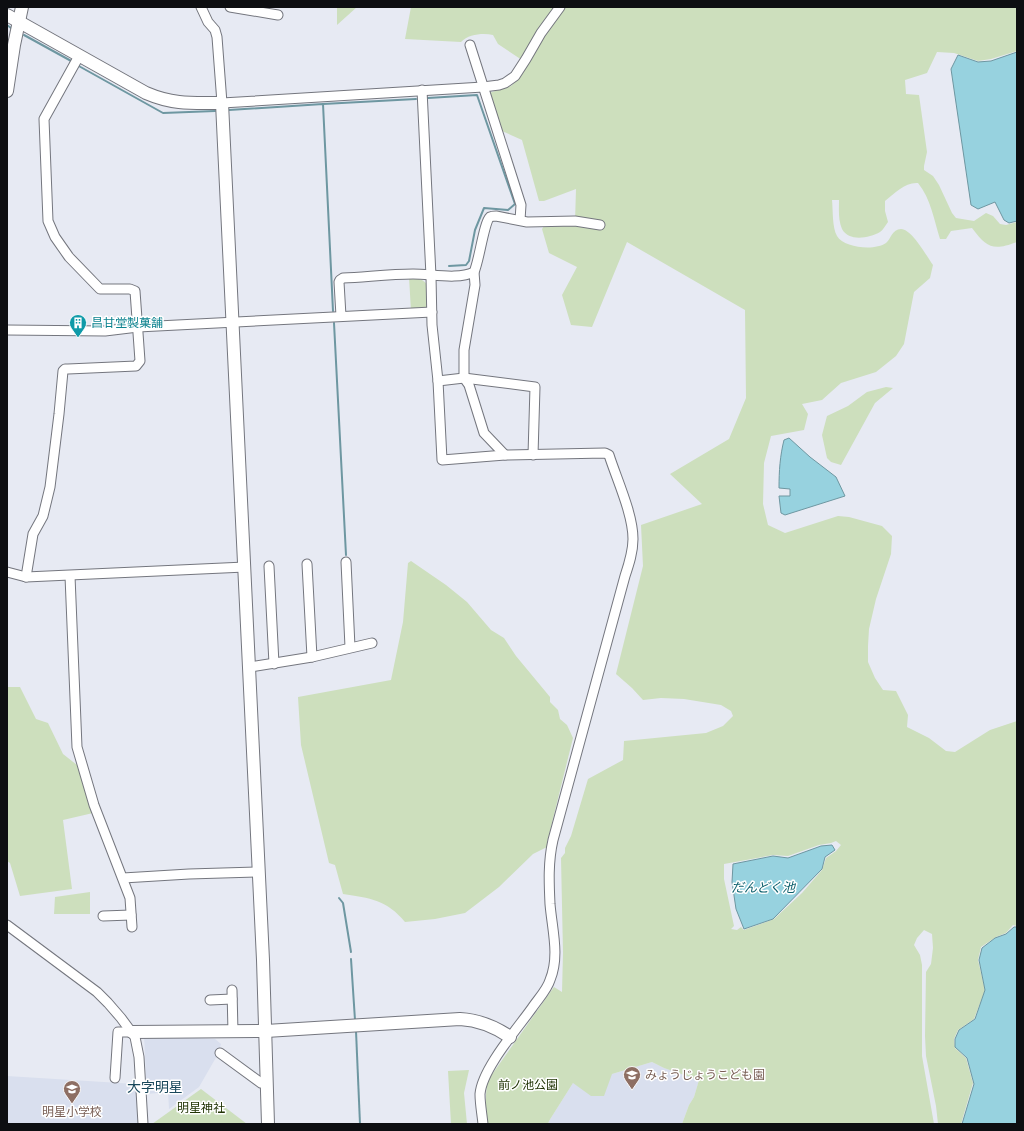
<svg xmlns="http://www.w3.org/2000/svg" width="1024" height="1131" font-family="Signika,'Noto Sans JP',sans-serif">
<rect width="100%" height="100%" fill="#e7eaf3"/>
<g fill="#d9dfee">
<polygon points="195,1033 196,1038 215,1039 221,1044 218,1054 199,1087 169,1109 168,1092 147,1094 144,1035"/>
<polygon points="652,1062 664,1068 699,1080 694,1097 689,1105 682,1124 548,1124 549,1121 573,1083 612,1074"/>
<polygon points="7,1076 136,1084 138,1124 7,1124"/>
</g>
<g fill="#cddfbd" fill-rule="evenodd">
<polygon points="337,7 357,7 337,25"/>
<path d="M 411,7 L 1017,7 L 1017,51 L 991,59 L 978,61 L 954,53 L 937,52 L 927,73 L 905,80 L 906,94 L 919,95 L 927,152 L 924,166 L 924,170 L 933,176 L 939,185 L 952,213 L 956,218 L 974,221 L 986,213 L 993,216 L 1000,224 L 1006,225 L 1017,222 L 1017,242 C 993,251 987,248 972,228 L 951,231 L 946,239 L 940,239 C 934,220 931,199 918,183 C 905,182 895,193 885,201 L 885,211 L 888,222 C 885,226 883,230 880,232 C 869,238 849,242 842,229 C 838,220 839,209 839,200 L 832,200 C 833,209 832,228 837,236 C 844,248 875,251 886,243 C 891,239 892,229 901,229 C 912,229 927,257 933,265 L 930,278 L 914,292 L 904,344 L 896,356 L 876,372 L 841,383 L 822,400 L 802,404 L 808,414 L 804,430 L 771,436 L 764,463 L 763,504 L 768,525 L 785,533 L 838,516 L 849,517 L 882,526 L 892,536 L 891,554 L 876,599 L 869,629 L 868,646 L 868,662 L 875,678 L 883,690 L 896,691 L 908,715 L 907,727 L 929,738 L 946,751 L 955,752 L 990,730 L 1017,721 L 1017,926 L 1013,925 L 1006,933 L 996,937 L 981,947 L 978,960 L 985,990 L 974,1019 L 958,1030 L 954,1039 L 955,1048 L 966,1058 L 973,1083 L 961,1124 L 938,1124 L 936,1106 L 926,1056 L 925,1036 L 926,972 L 931,964 L 933,948 L 932,934 L 924,930 L 917,938 L 914,945 L 920,955 L 922,965 L 922,1056 L 934,1124 L 682,1124 L 689,1105 L 694,1097 L 699,1080 L 664,1068 L 652,1062 L 612,1074 L 604,1096 L 591,1096 L 573,1083 L 549,1121 L 548,1124 L 488,1124 C 485,1108 485,1095 488,1080 L 554,987 L 562,992 L 563,953 L 561,858 L 565,853 L 565,848 L 571,836 L 588,779 L 623,760 L 624,741 L 706,733 L 723,726 L 733,716 L 731,711 L 721,705 L 684,699 L 661,698 L 643,700 L 632,688 L 616,674 L 643,566 L 641,525 L 702,504 L 670,474 L 729,439 L 746,398 L 745,310 L 627,242 L 592,327 L 571,325 L 562,295 L 577,267 L 549,253 L 542,229 L 545,225 L 575,222 L 576,189 L 544,201 L 539,201 L 522,140 L 502,131 L 489,93 L 511,86 L 521,76 L 528,64 L 498,44 L 493,35 C 483,33 469,34 461,42 L 405,39 ZM 836,841 L 841,845 L 836,851 L 826,858 L 822,870 L 802,893 L 774,919 L 744,930 L 741,927 L 737,930 L 731,929 L 734,926 L 724,879 L 724,864 L 773,855 L 788,856 L 819,845 L 831,843 Z"/>
<path d="M 409,277 C 431,280 428,285 429,305 L 424,310 L 411,311 Z"/>
<polygon points="886,387 893,388 875,403 841,465 831,462 827,458 822,435 827,416 848,406 867,392"/>
<path d="M 411,561 L 446,585 L 467,602 L 491,630 L 504,638 L 516,656 L 550,697 L 550,702 L 558,710 L 560,719 L 567,725 L 573,738 L 547,843 L 547,847 L 533,854 L 499,887 L 465,913 L 435,919 L 405,922 C 387,900 370,898 343,894 L 335,865 L 329,863 L 301,745 L 298,697 L 391,680 L 403,622 L 408,563 Z"/>
<polygon points="7,687 20,687 36,719 48,723 63,754 77,765 93,813 63,820 72,889 20,896 10,863 7,861"/>
<polygon points="90,892 90,914 54,914 55,897"/>
<polygon points="469,1070 464,1093 467,1124 451,1124 448,1071"/>
<polygon points="201,1089 247,1124 152,1124"/>
</g>
<g fill="#97d2df" stroke="#6e97a1">
<polygon points="1017,52 1017,221 1009,223 1004,220 995,202 978,209 971,205 951,69 958,55 978,62 991,61"/>
<path d="M 789,438 L 810,457 L 836,477 L 845,496 L 785,515 L 781,513 L 779,496 L 790,496 L 790,489 L 779,488 C 779,471 780,456 784,440 Z"/>
<polygon points="832,845 835,850 825,857 822,869 773,919 744,929 736,909 732,882 733,864 773,856 788,858 821,846"/>
<polygon points="1014,927 1017,927 1017,1124 962,1124 974,1084 967,1058 955,1047 955,1039 959,1030 975,1019 985,990 979,960 982,948 995,938 1006,934"/>
</g>
<g fill="none" stroke-linecap="round" stroke-linejoin="round">
<g stroke="#6e97a1" stroke-width="2">
<polyline points="7,25 11,28"/>
<polyline points="24,35 73,62"/>
<polyline points="77,65 163,113 215,111"/>
<polyline points="428,98 477,95 515,204 508,210 484,208 475,230 469,261 466,265 449,266"/>
<polyline points="323,104 416,99"/>
<polyline points="229,110 323,104 333,311"/>
<polyline points="334,323 346,555"/>
<polyline points="339,898 343,903 351,952"/>
<polyline points="351,959 355,1020"/>
<polyline points="356,1031 360,1124"/>
</g>
<defs>
<g id="street">
<polyline points="201,7 208,22 215,30 217,37 222,103 483,87 499,85 505,83 515,76 526,59 541,33 560,7"/>
<polyline points="230,7 278,15"/>
<polyline points="470,45 521,205 520,220"/>
<path d="M 422,90 L 431,276 L 432,325 L 438,381 L 442,460 L 505,455 L 605,453 L 609,455 C 617,480 633,514 633,539 C 633,552 629,564 625,576 L 553,840 C 548,862 549,883 550,904 C 552,929 560,956 550,980 C 547,990 538,999 532,1008 C 517,1029 482,1069 480,1094 C 480,1104 482,1114 483,1124"/>
<polyline points="474,272 475,285 464,350 464,378 469,385 484,433 505,455"/>
<path d="M 341,316 L 339,282 L 340,280 L 343,278 C 366,277 390,274 413,274 C 432,274 458,280 474,272 C 479,262 484,222 490,217 C 492,216 494,216 496,216 L 527,222 L 575,221 L 600,225"/>
<polyline points="7,330 105,331 138,327 432,312"/>
<polyline points="438,381 464,378 535,387 533,455"/>
<polyline points="346,562 350,647"/>
<polyline points="307,564 312,657"/>
<polyline points="269,566 274,664"/>
<polyline points="7,572 26,577 245,567"/>
<polyline points="70,576 77,747 94,805 130,898 132,927"/>
<polyline points="26,577 33,534 43,516 50,487 59,414 63,371 65,369 68,369 136,366 140,361 135,291 130,289 100,289 69,257 55,237 48,221 44,119 79,56"/>
<polyline points="250,667 312,657 372,643"/>
<polyline points="123,878 189,874 259,872"/>
<polyline points="103,916 131,915"/>
<polyline points="7,925 97,992 108,1003 121,1018 135,1037 139,1057 143,1124"/>
<polyline points="232,990 233,1032"/>
<polyline points="210,1000 232,999"/>
<polyline points="220,1053 261,1083 267,1084"/>
<polyline points="115,1078 118,1032 132,1032"/>
</g>
<g id="secondary">
<path d="M 7,15 L 146,93 C 174,105 193,103 222,103 L 263,960 L 268,1124"/>
<polyline points="7,91 14,45 22,7"/>
<path d="M 132,1032 L 266,1031 L 460,1019 C 479,1020 494,1026 510,1037"/>
</g>
</defs>
<use href="#street" stroke="#74767e" stroke-width="11"/>
<use href="#secondary" stroke="#74767e" stroke-width="14"/>
<use href="#street" stroke="#fff" stroke-width="9"/>
<use href="#secondary" stroke="#fff" stroke-width="12"/>
</g>
<defs>
<symbol id="building-pin" viewBox="-11 -11 22 30"><path d="M0 17L-7.5 6A9.5 9.5 0 1 1 7.5 6Z" fill="#0f9aa8" stroke="#fff"/><path d="M-4-6H4V6H1V3H-1V6H-4ZM-2.5-4.3h1.7v1.8h-1.7ZM.8-4.3h1.7v1.8H.8ZM-2.5-1h1.7V.8h-1.7ZM.8-1h1.7V.8H.8Z" fill="#fff"/></symbol>
<symbol id="school-pin" viewBox="-11 -11 22 30"><path d="M0 17L-7.5 6A9.5 9.5 0 1 1 7.5 6Z" fill="#8d6e63" stroke="#fff"/><path d="M0-5L7-2L0 1L-7-2ZM-4 1L0 2.5L4 1V4Q0 6-4 4Z" fill="#fff"/></symbol>
</defs>
<g fill-rule="evenodd">
<use href="#building-pin" x="68" y="313" width="20" height="27"/>
<use href="#school-pin" x="622" y="1065" width="20" height="27"/>
<use href="#school-pin" x="62" y="1079" width="20" height="27"/>
</g>
<g text-anchor="middle" stroke-width="3" stroke-linejoin="round" paint-order="stroke">
<g font-size="12" fill="#0d838f" stroke="#fff" text-anchor="start">
<text x="91" y="327">昌甘堂製菓舗</text>
</g>
<g font-size="12" fill="#785e54" stroke="#fff" text-anchor="start">
<text x="645" y="1079">みょうじょうこども園</text>
<text x="72" y="1116" text-anchor="middle">明星小学校</text>
</g>
<g font-size="12" fill="#213405" stroke="#fff">
<text x="528" y="1089">前ノ池公園</text>
<text x="201" y="1112">明星神社</text>
</g>
<g font-size="13" font-style="italic" fill="#0a5e6b" stroke="#fff">
<text x="763" y="892">だんどく池</text>
</g>
<g font-size="14" fill="#19485b" stroke="#fff">
<text x="155" y="1092">大字明星</text>
</g>
</g>
<rect width="1024" height="1131" fill="none" stroke="#0d0e11" stroke-width="16"/>
</svg>
